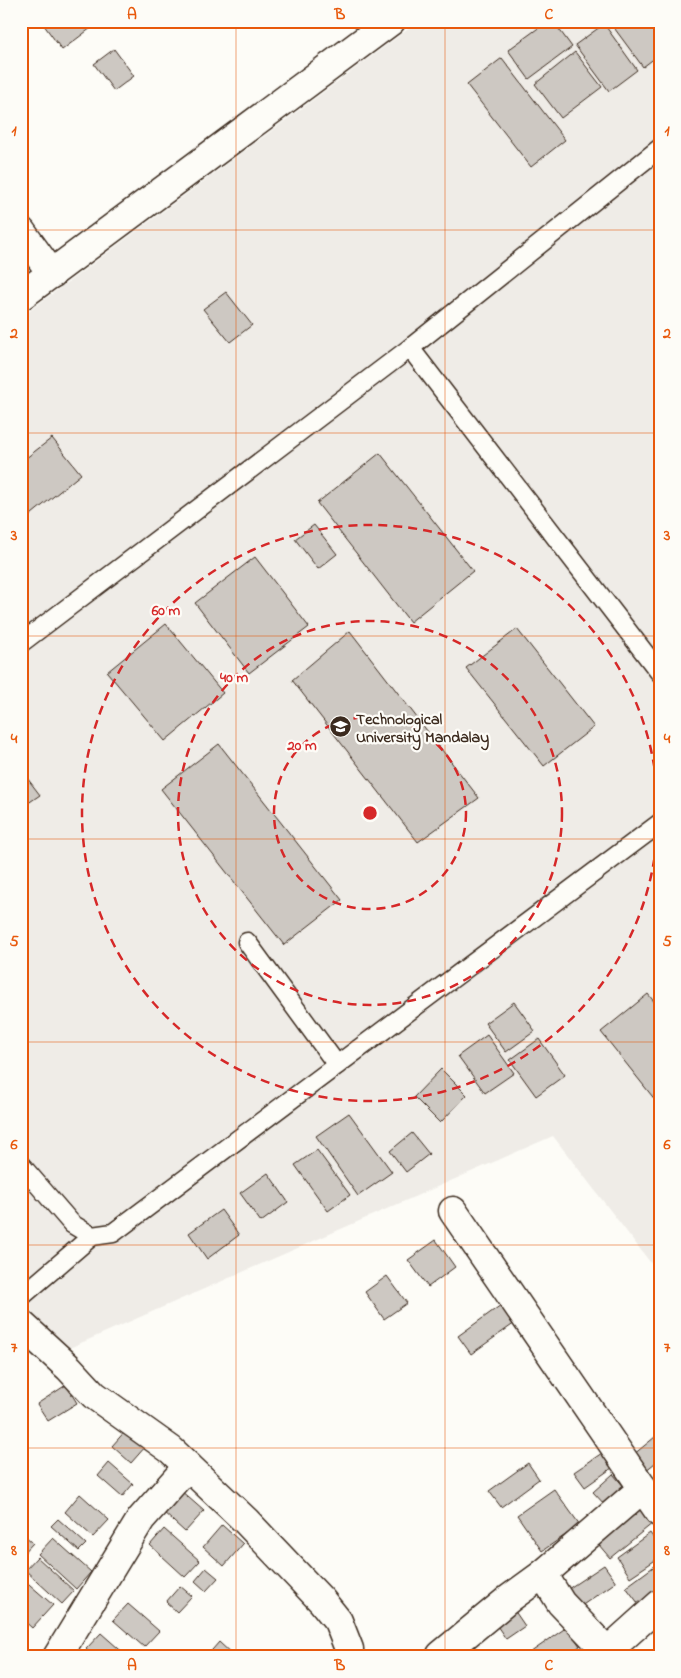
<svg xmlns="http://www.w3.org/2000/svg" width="681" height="1678" font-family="'Indie Flower',sans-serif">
<rect width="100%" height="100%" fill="#fdfcf7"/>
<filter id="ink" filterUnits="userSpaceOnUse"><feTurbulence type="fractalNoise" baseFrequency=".02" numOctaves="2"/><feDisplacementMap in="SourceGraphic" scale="10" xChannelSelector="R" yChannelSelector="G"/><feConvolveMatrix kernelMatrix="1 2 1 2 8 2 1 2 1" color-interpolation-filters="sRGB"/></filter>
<g filter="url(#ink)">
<polygon fill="#efece7" points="419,21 660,21 660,1275 553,1136 42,1360 21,1335 21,317"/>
<g fill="#cdc8c2" stroke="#3b2a1e">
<polygon points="41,21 86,21 91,28 62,50"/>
<polygon points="548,21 553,21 572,47 529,79 508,50"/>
<polygon points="609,21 657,21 660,25 660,54 643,67"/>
<polygon points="604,24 637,70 609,91 575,45"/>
<polygon points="114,49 134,76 114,91 94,64"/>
<polygon points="575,52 602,87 561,118 535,84"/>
<polygon points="502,58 565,140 531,167 467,85"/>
<polygon points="226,292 252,325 230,342 203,309"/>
<polygon points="52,438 81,474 21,523 21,462"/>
<polygon points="380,453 473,571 410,622 317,503"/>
<polygon points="314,525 337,554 318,569 295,539"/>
<polygon points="255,557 309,627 249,673 195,603"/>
<polygon points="166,624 223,693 165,741 107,672"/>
<polygon points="517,629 594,727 544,766 466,668"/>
<polygon points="350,631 479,798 418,842 292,680"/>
<polygon points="219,744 342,900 284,945 161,789"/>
<polygon points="21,770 40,795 21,808"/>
<polygon points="648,994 660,1009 660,1106 601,1032"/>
<polygon points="514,1002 535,1031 506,1052 485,1023"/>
<polygon points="487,1035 514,1073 485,1093 458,1056"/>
<polygon points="539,1039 565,1075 536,1096 510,1060"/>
<polygon points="441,1069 467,1095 440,1123 414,1097"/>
<polygon points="349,1113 392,1172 358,1196 316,1136"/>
<polygon points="412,1133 429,1154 406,1172 390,1151"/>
<polygon points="317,1150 350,1195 328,1211 295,1165"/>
<polygon points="268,1173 288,1202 261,1222 240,1193"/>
<polygon points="221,1210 239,1235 207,1259 189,1233"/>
<polygon points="436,1240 455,1267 428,1287 408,1260"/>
<polygon points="387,1276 407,1303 384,1319 365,1292"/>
<polygon points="501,1305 515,1323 471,1354 458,1336"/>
<polygon points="66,1385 77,1403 48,1421 37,1404"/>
<polygon points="127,1429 146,1446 131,1463 112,1446"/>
<polygon points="655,1437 660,1444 660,1459 640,1475 628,1459"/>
<polygon points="602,1453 612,1468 585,1487 574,1472"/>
<polygon points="109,1463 133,1484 122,1497 98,1476"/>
<polygon points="528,1463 539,1479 501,1507 489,1491"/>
<polygon points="613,1474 626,1489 606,1506 593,1492"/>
<polygon points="554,1489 580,1525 542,1551 517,1515"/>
<polygon points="180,1490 204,1511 185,1532 162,1511"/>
<polygon points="80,1494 109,1520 93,1537 65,1512"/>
<polygon points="635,1502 653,1523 610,1558 593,1538"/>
<polygon points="58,1519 86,1544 79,1551 51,1526"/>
<polygon points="222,1525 243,1544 224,1566 203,1547"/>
<polygon points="164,1529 200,1561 185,1577 150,1545"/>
<polygon points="21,1532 33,1543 21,1556"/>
<polygon points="650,1533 660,1547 660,1557 630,1577 617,1557"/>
<polygon points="53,1538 91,1572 76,1589 38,1554"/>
<polygon points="37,1557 74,1591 62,1604 25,1570"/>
<polygon points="660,1562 660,1593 641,1607 626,1587"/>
<polygon points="604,1565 616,1582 574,1611 562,1593"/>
<polygon points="206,1568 218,1578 206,1591 195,1581"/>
<polygon points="22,1578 53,1605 32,1628 21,1618 21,1579"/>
<polygon points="180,1586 192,1596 177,1612 166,1602"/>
<polygon points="128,1604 159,1631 144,1647 113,1620"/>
<polygon points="512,1607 525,1626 506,1639 493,1620"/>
<polygon points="567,1627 580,1646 564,1657 524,1657"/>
<polygon points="101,1633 127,1656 126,1657 94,1657 86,1649"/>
<polygon points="219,1642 234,1656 233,1657 206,1657"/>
</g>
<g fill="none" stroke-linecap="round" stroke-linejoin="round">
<defs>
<g id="service">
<polyline points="410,348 660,673"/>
<polyline points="21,643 410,348 660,148"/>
<polyline points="247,942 337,1065"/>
<polyline points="21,1165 72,1224 92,1236 113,1233 660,823"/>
<polyline points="21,1297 92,1236"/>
</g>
<g id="minor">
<polyline points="21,231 52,274"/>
<polyline points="21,296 391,21"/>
<polyline points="453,1211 660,1513"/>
<polyline points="21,1324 69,1368 94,1395 171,1450 246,1521 322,1601 338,1621 349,1649 349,1657"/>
<polyline points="543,1574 561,1603 608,1652"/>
<polyline points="441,1655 510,1598 543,1574 643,1488"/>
<polyline points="57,1657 141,1519 188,1466"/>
<polyline points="601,1657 660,1604"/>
</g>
</defs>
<use href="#service" stroke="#3b2a1e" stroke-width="21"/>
<use href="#minor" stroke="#3b2a1e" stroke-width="31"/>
<use href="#service" stroke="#fdfcf7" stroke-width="18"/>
<use href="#minor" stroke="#fdfcf7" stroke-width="28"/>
</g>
</g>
<path fill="none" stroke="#e8590c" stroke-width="1" stroke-opacity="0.55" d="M 236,21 L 236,1657M 445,21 L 445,1657M 21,230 L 660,230M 21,433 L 660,433M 21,636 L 660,636M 21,839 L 660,839M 21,1042 L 660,1042M 21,1245 L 660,1245M 21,1448 L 660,1448"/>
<g fill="none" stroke="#d62828" stroke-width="2.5" stroke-dasharray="9 6">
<circle cx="370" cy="813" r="96"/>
<circle cx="370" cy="813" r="192"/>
<circle cx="370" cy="813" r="288"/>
</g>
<defs>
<symbol id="university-disc" viewBox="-11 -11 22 22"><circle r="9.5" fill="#3b2a1e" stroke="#fdfcf7"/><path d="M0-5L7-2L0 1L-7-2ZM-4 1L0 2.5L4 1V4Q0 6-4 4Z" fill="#fff"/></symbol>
</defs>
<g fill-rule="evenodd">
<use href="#university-disc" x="328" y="714" width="25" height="25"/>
</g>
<g text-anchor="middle" stroke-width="4.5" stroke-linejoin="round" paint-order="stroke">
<g font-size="16" font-weight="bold" fill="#3b2a1e" stroke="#fdfcf7" text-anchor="start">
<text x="356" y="724">Technological<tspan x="356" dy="18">University Mandalay</tspan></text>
</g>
</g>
<circle cx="370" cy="813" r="8" fill="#d62828" stroke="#fdfcf7" stroke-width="2.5"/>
<g font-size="15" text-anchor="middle" font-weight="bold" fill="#d62828" stroke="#fdfcf7" stroke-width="4.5" stroke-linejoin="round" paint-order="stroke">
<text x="166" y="615">60 m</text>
<text x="234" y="682">40 m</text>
<text x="302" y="750">20 m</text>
</g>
<rect width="681" height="1678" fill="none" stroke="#fdfcf7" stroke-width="55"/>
<rect x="28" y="28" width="626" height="1622" fill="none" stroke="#e8590c" stroke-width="2"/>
<g font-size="16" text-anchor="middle" font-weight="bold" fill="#e8590c">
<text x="132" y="19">A</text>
<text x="340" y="19">B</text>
<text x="549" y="19">C</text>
<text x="14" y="135">1</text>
<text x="667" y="135">1</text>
<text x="14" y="338">2</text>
<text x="667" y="338">2</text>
<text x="14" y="540">3</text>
<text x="667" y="540">3</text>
<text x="14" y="743">4</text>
<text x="667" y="743">4</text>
<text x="14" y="946">5</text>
<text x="667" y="946">5</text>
<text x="14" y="1149">6</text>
<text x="667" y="1149">6</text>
<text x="14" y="1352">7</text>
<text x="667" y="1352">7</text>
<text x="14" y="1555">8</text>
<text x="667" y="1555">8</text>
<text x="132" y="1670">A</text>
<text x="340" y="1670">B</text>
<text x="549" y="1670">C</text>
</g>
</svg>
